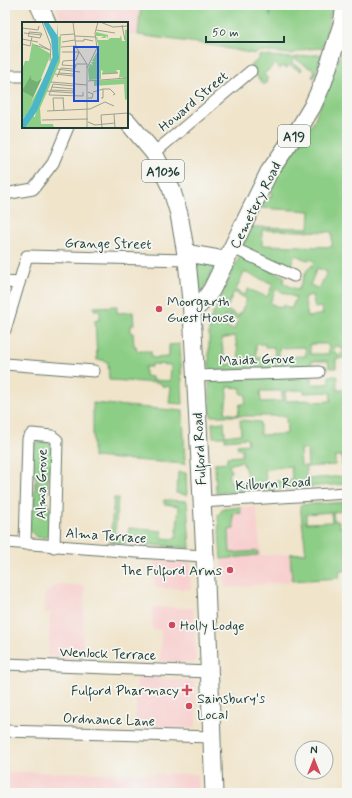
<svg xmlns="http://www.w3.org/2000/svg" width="352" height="798" font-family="Mynerve,sans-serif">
<rect width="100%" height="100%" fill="#f6f6f2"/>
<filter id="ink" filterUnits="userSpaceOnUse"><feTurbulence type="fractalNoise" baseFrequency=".025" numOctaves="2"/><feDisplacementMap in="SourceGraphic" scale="8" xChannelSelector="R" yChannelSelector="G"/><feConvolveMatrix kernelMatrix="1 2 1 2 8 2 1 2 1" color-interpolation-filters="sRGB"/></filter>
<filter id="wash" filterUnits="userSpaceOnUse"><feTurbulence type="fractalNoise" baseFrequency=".012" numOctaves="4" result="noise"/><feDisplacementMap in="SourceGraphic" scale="16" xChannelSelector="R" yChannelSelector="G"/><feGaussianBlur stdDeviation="0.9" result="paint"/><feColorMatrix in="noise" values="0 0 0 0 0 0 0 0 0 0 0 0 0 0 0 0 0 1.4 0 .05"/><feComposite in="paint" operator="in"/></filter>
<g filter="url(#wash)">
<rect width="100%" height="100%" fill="#f0e4cb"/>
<g fill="#f7d0cf">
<polygon points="55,5 270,5 255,54 205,44 127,34 127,23 60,23 59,13"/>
<polygon points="240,507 256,507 261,556 316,552 318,579 225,588 221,559 218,515 223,509"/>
<polygon points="154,561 190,561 191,589 155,588"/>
<polygon points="57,584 85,586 82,658 48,656 50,613 44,613 45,594"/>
<polygon points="152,607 193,608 196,663 160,662 161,630 152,630"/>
<polygon points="137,677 195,681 196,728 135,727"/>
<polygon points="5,772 197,774 198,793 5,793"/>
</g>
<g fill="#8dce86" stroke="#56865d" fill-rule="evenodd">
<polygon points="141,5 270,5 270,17 271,10 332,9 322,48 307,49 291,54 259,51 255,54 205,44 138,35"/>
<path d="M 347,37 L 347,375 L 346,358 L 336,359 L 336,368 L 329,368 L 328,361 L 311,361 L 312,368 L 213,371 L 209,366 L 209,325 L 212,316 L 239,257 L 240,256 L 285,277 L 283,283 L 298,290 L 307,270 L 315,263 L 311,259 L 307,260 L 295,255 L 289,269 L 242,247 L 252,227 L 309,228 L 310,211 L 261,208 L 265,199 L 271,197 L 272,191 L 270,187 L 273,180 L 300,142 L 304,141 L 307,137 L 306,133 L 313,123 L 321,104 ZM 262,230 L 332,232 L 332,247 L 262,245 ZM 317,268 L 327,272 L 319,289 L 310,285 ZM 244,272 L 273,284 L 267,297 L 248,289 L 245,295 L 236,290 ZM 276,289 L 296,298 L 291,309 L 283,305 L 281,308 L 270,303 ZM 234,292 L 247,299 L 239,316 L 226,310 ZM 312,295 L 315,308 L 321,307 L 323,314 L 308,317 L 304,297 ZM 225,315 L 238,319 L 234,330 L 221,325 ZM 235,336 L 240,362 L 226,365 L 221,339 ZM 256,344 L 265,344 L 265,347 L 274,347 L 275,357 L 256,358 ZM 310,344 L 328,344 L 329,354 L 310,354 ZM 337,345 L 344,351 L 339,356 L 332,350 ZM 305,347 L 306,356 L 279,357 L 279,348 Z"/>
<polygon points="322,54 314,78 312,77 315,71 295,59 292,63 302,69 301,71 289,65 287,68 282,66 280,69 275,64 264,74 268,79 265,81 267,82 264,85 249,67 259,59 259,55 291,58"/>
<polygon points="196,260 217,262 202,292 198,290"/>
<path d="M 117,306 L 117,313 L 133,312 L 134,325 L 131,325 L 131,333 L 133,333 L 134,346 L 136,346 L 137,351 L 151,351 L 151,358 L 169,357 L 169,345 L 180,344 L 183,404 L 169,403 L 171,387 L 162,386 L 161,383 L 109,380 L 108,362 L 105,362 L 104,360 L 97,360 L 95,320 L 100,320 L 100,310 L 94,310 L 94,307 ZM 152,364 L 171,365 L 170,381 L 152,380 L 152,377 L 145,376 L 145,367 L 151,367 Z"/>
<path d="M 329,376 L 337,376 L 337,390 L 347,390 L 347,452 L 343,452 L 344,461 L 347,461 L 347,484 L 216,493 L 215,463 L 227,462 L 227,457 L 242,456 L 242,449 L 238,449 L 237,445 L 248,444 L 247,438 L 225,440 L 225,437 L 213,437 L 212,423 L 224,422 L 225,436 L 241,434 L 240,420 L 260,422 L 260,435 L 287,434 L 286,416 L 211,416 L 209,383 L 212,380 L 312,377 L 312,384 L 329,384 ZM 228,387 L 241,388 L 241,394 L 246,394 L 245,404 L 240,404 L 238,415 L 225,413 ZM 304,390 L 304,393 L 330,392 L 331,401 L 313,402 L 312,400 L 286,401 L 285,391 ZM 260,391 L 282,391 L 282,401 L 261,402 ZM 300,449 L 307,449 L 308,466 L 301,466 ZM 335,456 L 342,456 L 342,465 L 344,465 L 345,476 L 306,479 L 306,467 L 335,465 ZM 242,461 L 249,480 L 236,485 L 235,481 L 231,483 L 228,474 L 231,472 L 229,465 ZM 291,466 L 292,480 L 266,482 L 265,469 Z"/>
<polygon points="93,403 183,411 185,464 93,457"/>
<path d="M 38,441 L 48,442 L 52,444 L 53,466 L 48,473 L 48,492 L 43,492 C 39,485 34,476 31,468 C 29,461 30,445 38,441 Z"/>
<polygon points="178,472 186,473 187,495 176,493"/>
<polygon points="35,481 52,512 51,533 44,538 36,537 29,530 30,512 34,504"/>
<polygon points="114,498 118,498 115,534 128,536 129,528 162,531 162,538 176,539 179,506 164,504 164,500 187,501 190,548 110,542"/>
<path d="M 347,502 L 347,511 L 333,512 L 334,521 L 339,521 L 339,527 L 344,526 L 344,521 L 347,521 L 347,570 L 339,571 L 340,578 L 292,581 L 290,554 L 306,553 L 300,505 ZM 331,512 L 332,522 L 306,523 L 306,514 Z"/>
<polygon points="240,507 241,513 233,514 234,529 229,530 230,553 258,551 258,555 221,559 218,515 223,509"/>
</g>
</g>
<g filter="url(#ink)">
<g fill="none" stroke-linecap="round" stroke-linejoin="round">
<defs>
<g id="minor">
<polyline points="5,76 23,76"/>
<polyline points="154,153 251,71"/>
<polyline points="5,194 33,189 53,163 68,127"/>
<polyline points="233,248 294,276"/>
<polyline points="5,282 19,283"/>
<polyline points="5,330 27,256 187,260"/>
<polyline points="5,364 94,371"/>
<polyline points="195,376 319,372"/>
<polyline points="201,502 347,493"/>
<polyline points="5,542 136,552 205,556"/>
<polyline points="25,544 28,439 32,434 52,436 57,440 54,547"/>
<polyline points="5,664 210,672"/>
<polyline points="5,731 212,737"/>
</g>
<g id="primary">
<polyline points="39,5 47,23"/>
<polyline points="127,121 154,153 171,188 179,214 187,260 192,312 205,556 214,793"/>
<polyline points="186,253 226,260"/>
<polyline points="192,312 206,298 212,289 269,172 297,132 312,107 323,83 334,49 342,24 345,5"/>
</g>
</defs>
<use href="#minor" stroke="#687769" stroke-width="13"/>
<use href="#primary" stroke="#687769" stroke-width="19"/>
<use href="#minor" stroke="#fff" stroke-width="11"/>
<use href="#primary" stroke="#fff" stroke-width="17"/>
</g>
</g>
<g fill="#d1495b" stroke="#f6f6f2" stroke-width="1.5">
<circle cx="159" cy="309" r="4"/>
<circle cx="230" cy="570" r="4"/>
<circle cx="172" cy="625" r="4"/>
<path d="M185 684h4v4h4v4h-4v4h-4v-4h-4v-4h4z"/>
<circle cx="189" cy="706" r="4"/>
</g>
<g text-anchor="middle" stroke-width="3.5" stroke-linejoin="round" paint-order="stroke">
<g fill="#f6f6f2" stroke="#60746d" stroke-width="1">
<rect x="278" y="125" width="32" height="22" rx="3"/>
<rect x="142" y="160" width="42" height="22" rx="3"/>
</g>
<g font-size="13" font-weight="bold" fill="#1f3d34">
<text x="294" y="141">A19</text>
<text x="163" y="176">A1036</text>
</g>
<g font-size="14" fill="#1f3d34" stroke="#f6f6f2">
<text transform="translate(193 101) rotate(-40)" y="5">Howard Street</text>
<text transform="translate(255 205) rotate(-63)" y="5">Cemetery Road</text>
<text transform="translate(108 243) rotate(1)" y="5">Grange Street</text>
<text transform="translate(257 359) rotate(-2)" y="5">Maida Grove</text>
<text transform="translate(199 449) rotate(-93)" y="5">Fulford Road</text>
<text transform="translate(273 483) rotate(-3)" y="5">Kilburn Road</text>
<text transform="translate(41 484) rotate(-89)" y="5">Alma Grove</text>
<text transform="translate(106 535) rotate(4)" y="5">Alma Terrace</text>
<text transform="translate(108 653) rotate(2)" y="5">Wenlock Terrace</text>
<text transform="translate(109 719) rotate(2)" y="5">Ordnance Lane</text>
</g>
<g font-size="14" fill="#1f3d34" stroke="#f6f6f2" text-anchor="start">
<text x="167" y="306">Moorgarth<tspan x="167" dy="16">Guest House</tspan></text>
<text x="222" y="575" text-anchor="end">The Fulford Arms</text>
<text x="180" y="630">Holly Lodge</text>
<text x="179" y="695" text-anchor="end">Fulford Pharmacy</text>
<text x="197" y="703">Sainsbury's<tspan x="197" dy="16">Local</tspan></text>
</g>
</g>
<g transform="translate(22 22)">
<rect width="106" height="106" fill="#f0e4cb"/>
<path d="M 106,7 L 106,77 L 103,78 L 102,62 L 72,64 L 72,59 L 102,57 L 100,55 L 97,56 L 98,48 L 94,48 L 96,51 L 80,52 L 81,49 L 79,48 L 79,57 L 67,58 L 66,47 L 68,42 L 71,43 L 69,40 L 73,40 L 70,39 L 77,26 L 74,15 L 77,15 L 75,15 L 76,18 L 86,18 L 85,14 L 83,16 L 79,16 L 82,14 L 74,14 L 74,10 L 86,13 L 86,18 L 88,16 L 98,16 L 99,13 L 100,19 L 103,19 L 103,8 ZM 39,14 L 38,40 L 18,86 L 19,102 L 31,102 L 32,106 L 3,106 L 11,94 L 13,95 L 15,85 L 34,43 L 37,33 L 36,15 ZM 10,21 L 29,32 L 9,81 L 24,53 L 30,35 L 30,26 L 31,33 L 30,40 L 10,83 L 0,99 L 0,48 L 3,39 L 7,39 Z" fill="#8dce86"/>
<path d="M 9,53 L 9,57 L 15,60 L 20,56 L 11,75 L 0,69 Z" fill="#72b173"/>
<path d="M 21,0 L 26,0 L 35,13 L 35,0 L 37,36 L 15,89 L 3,106 L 0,106 L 0,99 L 10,83 L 31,35 L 29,17 Z" fill="#4ab6c7"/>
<path fill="none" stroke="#9ca18f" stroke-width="1" d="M 2,0 L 17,0M 20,0 L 29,24 L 28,39M 51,0 L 54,25 L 65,42 L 65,106M 78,0 L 91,5 L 106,4M 100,3 L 103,18M 0,6 L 16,8 L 17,4M 74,8 L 93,11M 2,11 L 20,13M 7,12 L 6,14 L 18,16 L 19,13M 7,12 L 7,10 L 19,11 L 20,13M 38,13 L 52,12M 53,14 L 73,15M 0,17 L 16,20M 53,19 L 62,19 L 62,17 L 71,19M 40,20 L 53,18M 0,22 L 8,24 L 10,15M 13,23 L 28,28 L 17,22M 39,25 L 54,24M 40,30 L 57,30M 53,44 L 40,43 L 41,39 L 54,38 L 57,30M 65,46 L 75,26 L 73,11 L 76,0M 35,47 L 58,50M 37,51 L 51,52M 33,52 L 51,54 L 54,42 L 65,42M 80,52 L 96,51M 35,55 L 39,46 L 52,47M 66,59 L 104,56M 29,60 L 65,63M 52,64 L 31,62 L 27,73 L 61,74 L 61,70M 30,65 L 52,67M 81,67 L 88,67 L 93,72 L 91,73M 29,68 L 52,69M 25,69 L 51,71 L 52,64M 66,70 L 71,72 L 70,76 L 66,76M 71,70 L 81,67 L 81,76 L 79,76M 41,76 L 42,89M 25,89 L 68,87 L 83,80 L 92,84M 32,89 L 31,76 L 42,76M 92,92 L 106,91M 20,98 L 66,97M 66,100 L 73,103 L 93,101M 80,106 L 79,93 L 92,92 L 93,106"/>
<path fill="#1d4ed8" fill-opacity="0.15" stroke="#1d4ed8" stroke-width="2" d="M 52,25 L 76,25 L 76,79 L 52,79 Z"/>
<rect width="106" height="106" fill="none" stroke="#1f3d34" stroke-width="2"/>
</g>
<rect width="352" height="798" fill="none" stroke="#f6f6f2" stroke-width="20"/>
<g transform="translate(314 760)"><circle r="19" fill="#f6f6f2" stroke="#a0aca6"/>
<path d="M0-3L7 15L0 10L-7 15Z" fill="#d1495b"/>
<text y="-6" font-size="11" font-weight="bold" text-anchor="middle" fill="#1f3d34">N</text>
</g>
<path d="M206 36v6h78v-6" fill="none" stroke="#1f3d34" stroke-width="2"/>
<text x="212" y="36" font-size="12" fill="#1f3d34" stroke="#f6f6f2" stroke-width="3" paint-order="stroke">50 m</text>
</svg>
